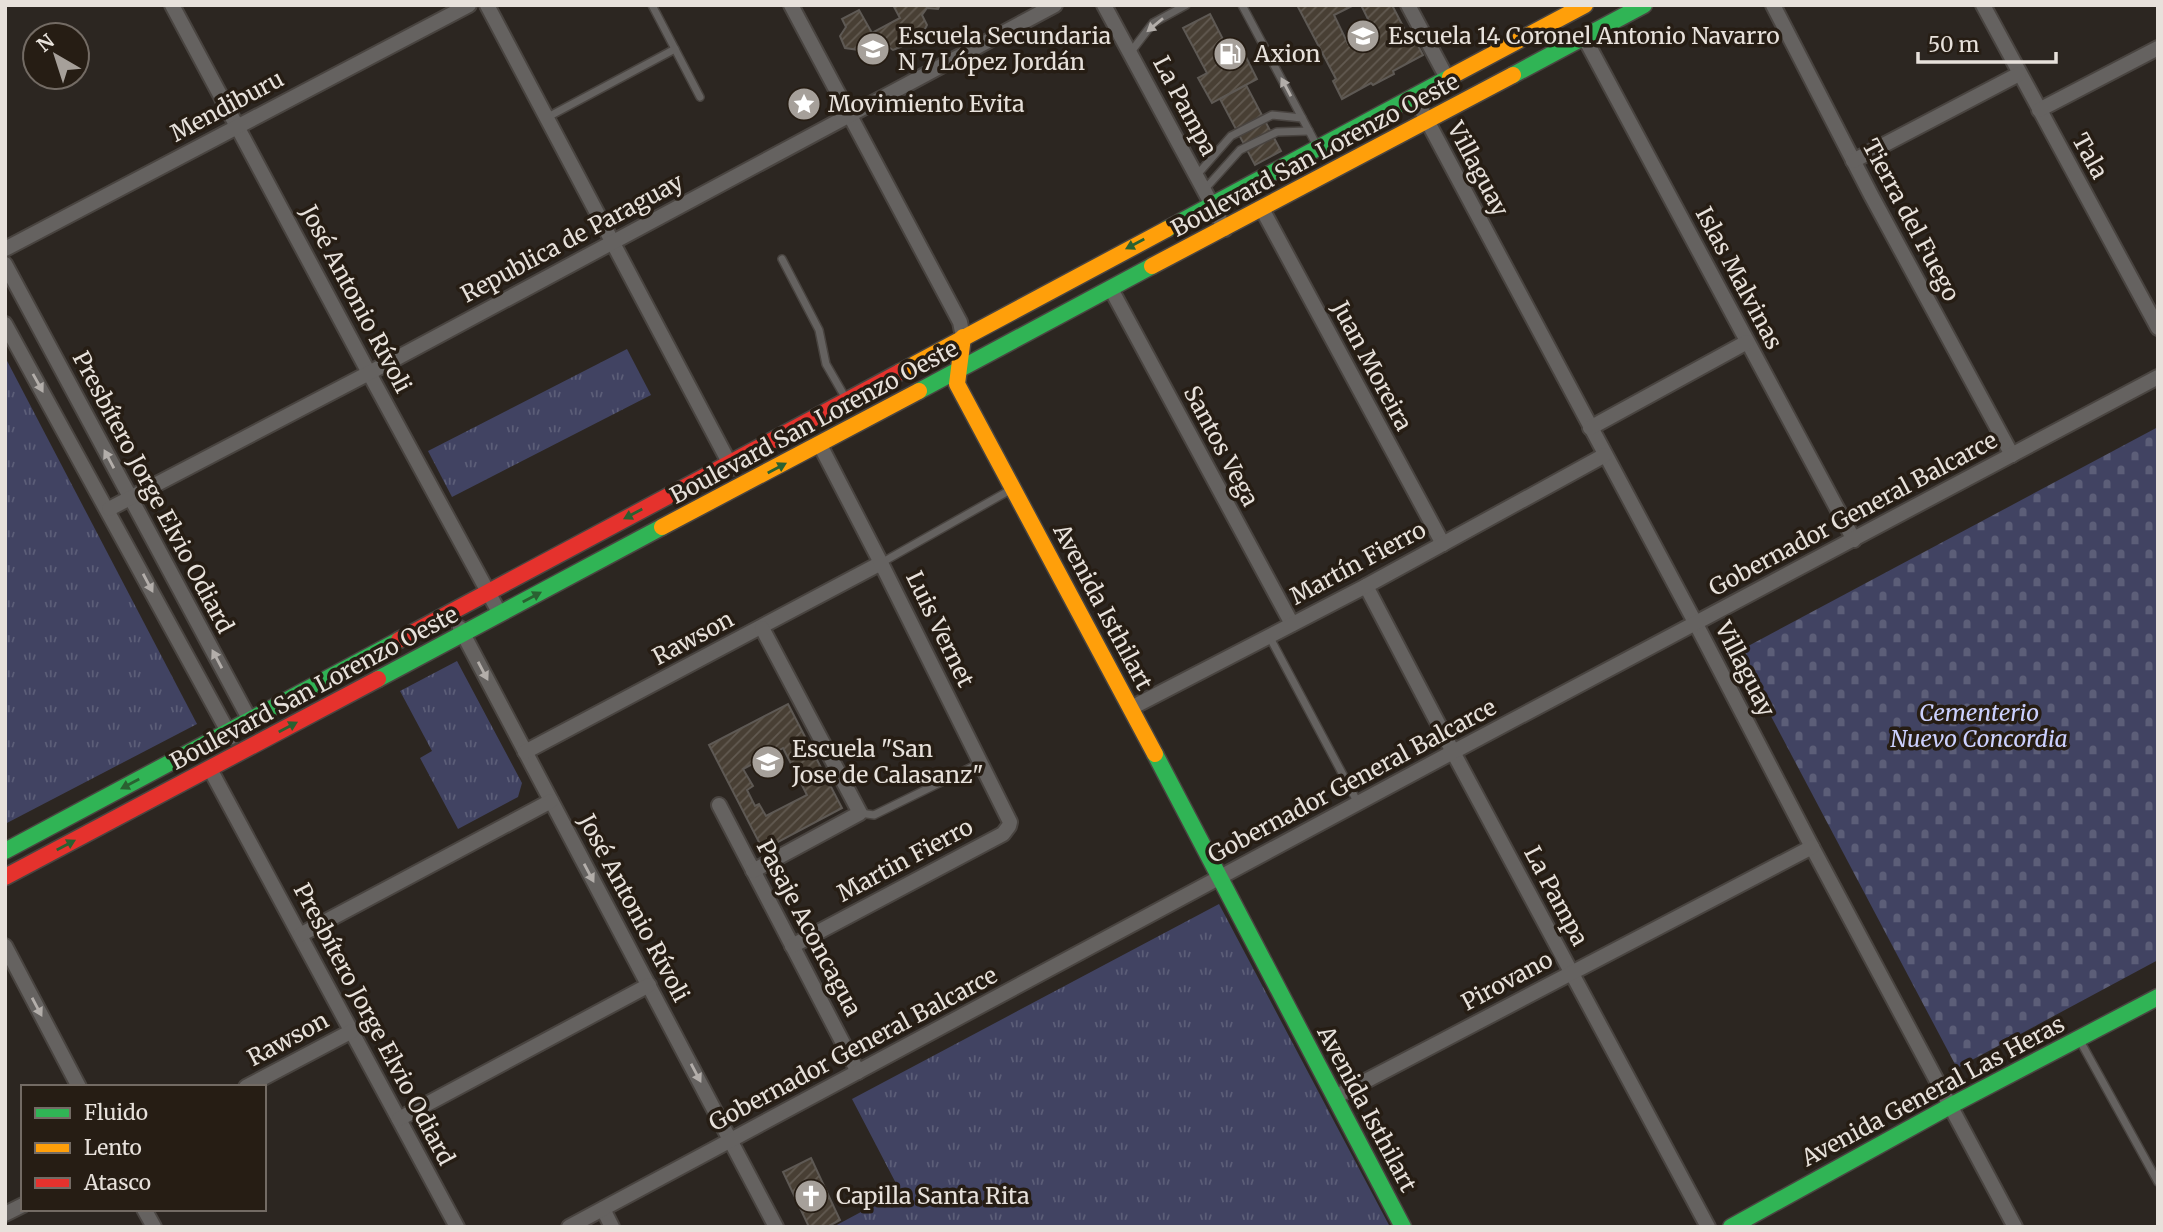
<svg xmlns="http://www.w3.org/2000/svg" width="2163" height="1232" font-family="Merriweather,serif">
<defs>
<pattern id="grass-tufts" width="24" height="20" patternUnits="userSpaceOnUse" patternTransform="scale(1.75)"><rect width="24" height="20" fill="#414362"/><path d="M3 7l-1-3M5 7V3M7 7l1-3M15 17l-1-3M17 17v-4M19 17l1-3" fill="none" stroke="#5c5e78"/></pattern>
<pattern id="cemetery-stones" width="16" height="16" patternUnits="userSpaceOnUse" patternTransform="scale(1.75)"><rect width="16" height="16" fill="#414362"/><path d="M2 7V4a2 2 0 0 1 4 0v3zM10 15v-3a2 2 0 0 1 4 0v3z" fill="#5c5e78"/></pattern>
<pattern id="building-hatch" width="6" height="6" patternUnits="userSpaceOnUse" patternTransform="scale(1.75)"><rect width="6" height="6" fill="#483f34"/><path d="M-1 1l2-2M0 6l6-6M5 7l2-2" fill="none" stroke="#625a51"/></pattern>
</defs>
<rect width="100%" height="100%" fill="#2c2621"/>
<g fill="url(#grass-tufts)">
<polygon points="627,349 651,395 452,497 428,451"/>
<polygon points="5,357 197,724 5,824"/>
<polygon points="457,661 522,783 518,797 458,829 420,758 432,751 400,691"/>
<polygon points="1219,904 1390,1227 833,1227 900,1191 852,1099"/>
</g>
<polygon fill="url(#cemetery-stones)" points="2158,427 2158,960 1957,1068 1737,652"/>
<g fill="url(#building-hatch)" stroke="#5e5954" stroke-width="2" fill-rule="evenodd">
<polygon points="893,5 940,5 938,9 927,8 922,15 927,25 919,41 906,39 899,42 901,47 893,50 890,48 885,50 879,62 864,61 859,50 845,48 840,36 846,27 842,19 859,10 872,33 900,18"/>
<polygon points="1297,5 1354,5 1334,15 1348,44 1374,31 1361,5 1392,5 1408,36 1412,34 1423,55 1393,71 1394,74 1373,85 1371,83 1342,99 1333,81 1336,79"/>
<polygon points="1210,14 1232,57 1243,51 1257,79 1212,103 1198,78 1207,73 1183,28"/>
<polygon points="1246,85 1281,151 1255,165 1220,99"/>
<path d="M 788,704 L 842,808 L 763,850 L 709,745 ZM 783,748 L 807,795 L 766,816 L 759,804 L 755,806 L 747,790 L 753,786 L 743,769 Z"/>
<polygon points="811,1158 840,1220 827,1227 809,1227 783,1172"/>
</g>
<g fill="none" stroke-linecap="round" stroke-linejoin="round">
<defs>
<g id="lane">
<polyline points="652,5 700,97"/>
<polyline points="1242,5 1316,144"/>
<polyline points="1130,53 1153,23 1186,5"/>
<polyline points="546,118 675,49"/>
<polyline points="1196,176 1231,136 1272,115 1302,118"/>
<polyline points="1204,190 1240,150 1277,132 1309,131"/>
<polyline points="782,259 819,330 826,364 845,397"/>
<polyline points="881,563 1012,489"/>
<polyline points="1269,636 1358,803"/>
<polyline points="860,813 874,815 980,763"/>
<polyline points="2079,1039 2158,1182"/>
</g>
<g id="street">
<polyline points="172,5 369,373 500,614"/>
<polyline points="487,5 732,468"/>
<polyline points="791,5 960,322 963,337"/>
<polyline points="1104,5 1225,229"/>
<polyline points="1408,5 1447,78"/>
<polyline points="1773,5 1871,195 2012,455"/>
<polyline points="1983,5 2158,328"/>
<polyline points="1584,37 1854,540"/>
<polyline points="1414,96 1696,624 1812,847 2015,1227"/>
<polyline points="2039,110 2158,48"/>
<polyline points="1853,161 2019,74"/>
<polyline points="1262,209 1443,544"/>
<polyline points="5,249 469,5"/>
<polyline points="5,264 252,724"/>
<polyline points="1111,289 1292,624"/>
<polyline points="5,324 231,737"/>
<polyline points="1590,428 1747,342"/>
<polyline points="109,509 369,373 1055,5"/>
<polyline points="1366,586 1453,752 1708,1227"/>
<polyline points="460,628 776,1227"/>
<polyline points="1131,708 1366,586 1605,455"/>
<polyline points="525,752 881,563"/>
<polyline points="210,769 457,1227"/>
<polyline points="719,805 858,1072"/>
<polyline points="753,871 860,813 762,628"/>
<polyline points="300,935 551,801"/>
<polyline points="5,946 79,1087"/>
<polyline points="792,946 1003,834 1009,826 1010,822 881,563 820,445"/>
<polyline points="246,1087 352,1031"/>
<polyline points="1335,1097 1812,847"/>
<polyline points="399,1119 649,985"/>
<polyline points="144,1209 154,1227"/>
<polyline points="603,1209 612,1227"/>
<polyline points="5,1214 23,1205"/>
<polyline points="569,1227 1453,752 2158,377"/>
</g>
<g id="fast">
<polyline points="1513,75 1644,5"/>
<polyline points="1167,229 1450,77"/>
<polyline points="919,391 1152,266"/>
<polyline points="378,679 662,527"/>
<polyline points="1155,754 1403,1227"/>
<polyline points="5,851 399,640"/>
<polyline points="1731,1227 1952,1105 2158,997"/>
</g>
<g id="slow">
<polyline points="1450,77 1585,5"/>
<polyline points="1152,266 1513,75"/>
<polyline points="963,337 957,384 1155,754"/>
<polyline points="900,372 1167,229"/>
<polyline points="662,527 919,391"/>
</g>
<g id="jam">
<polyline points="399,640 900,372"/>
<polyline points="5,877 378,679"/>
</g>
</defs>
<use href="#lane" stroke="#494440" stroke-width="10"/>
<use href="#street" stroke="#494440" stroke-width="18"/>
<use href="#fast" stroke="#494440" stroke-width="19"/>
<use href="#slow" stroke="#494440" stroke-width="19"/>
<use href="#jam" stroke="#494440" stroke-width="19"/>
<use href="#lane" stroke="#656260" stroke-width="7"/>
<use href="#street" stroke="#656260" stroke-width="14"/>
<use href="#fast" stroke="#30b455" stroke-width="16"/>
<use href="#slow" stroke="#ff9f0a" stroke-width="16"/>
<use href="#jam" stroke="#e5322d" stroke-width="16"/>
</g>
<defs><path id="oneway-solid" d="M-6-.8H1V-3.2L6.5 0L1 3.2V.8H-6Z" transform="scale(1.75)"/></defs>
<g fill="#b3aeaa">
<use href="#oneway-solid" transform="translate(1155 25) rotate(140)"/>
<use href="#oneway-solid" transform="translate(1286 87) rotate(-118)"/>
<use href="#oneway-solid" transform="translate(38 383) rotate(61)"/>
<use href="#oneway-solid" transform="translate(109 459) rotate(-118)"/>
<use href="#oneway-solid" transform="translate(148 583) rotate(62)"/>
<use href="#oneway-solid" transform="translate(217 659) rotate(-118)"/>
<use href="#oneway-solid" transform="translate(483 671) rotate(62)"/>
<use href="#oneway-solid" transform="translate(589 873) rotate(62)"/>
<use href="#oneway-solid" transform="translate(37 1007) rotate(62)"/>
<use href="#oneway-solid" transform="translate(696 1073) rotate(62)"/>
</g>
<g fill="#2a6131">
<use href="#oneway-solid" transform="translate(1135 244) rotate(152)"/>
<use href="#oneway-solid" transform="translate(777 468) rotate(-28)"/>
<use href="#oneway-solid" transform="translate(633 514) rotate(152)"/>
<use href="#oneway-solid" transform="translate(532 597) rotate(-28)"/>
<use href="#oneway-solid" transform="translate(288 727) rotate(-28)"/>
<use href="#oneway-solid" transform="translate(130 784) rotate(152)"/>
<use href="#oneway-solid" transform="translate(66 845) rotate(-28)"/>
</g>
<defs>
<symbol id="school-disc" viewBox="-11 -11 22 22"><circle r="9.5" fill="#a6a09a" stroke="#261d14"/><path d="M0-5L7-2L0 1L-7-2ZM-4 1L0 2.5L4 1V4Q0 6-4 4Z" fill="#fff"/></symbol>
<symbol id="fuel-disc" viewBox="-11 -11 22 22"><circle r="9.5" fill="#a6a09a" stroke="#261d14"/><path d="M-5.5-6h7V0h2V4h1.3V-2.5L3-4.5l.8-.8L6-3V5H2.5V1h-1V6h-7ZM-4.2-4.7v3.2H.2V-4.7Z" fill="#fff"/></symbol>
<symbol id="sight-disc" viewBox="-11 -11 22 22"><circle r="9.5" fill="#a6a09a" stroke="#261d14"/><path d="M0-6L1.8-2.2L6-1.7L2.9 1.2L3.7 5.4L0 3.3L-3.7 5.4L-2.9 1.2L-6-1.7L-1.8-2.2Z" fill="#fff"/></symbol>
<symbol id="church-disc" viewBox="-11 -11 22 22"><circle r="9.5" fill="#a6a09a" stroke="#261d14"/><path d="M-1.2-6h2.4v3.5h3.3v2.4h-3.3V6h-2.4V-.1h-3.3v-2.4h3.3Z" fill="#fff"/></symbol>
</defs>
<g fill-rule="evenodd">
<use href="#school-disc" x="1344" y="17" width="38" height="38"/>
<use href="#school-disc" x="854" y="30" width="38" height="38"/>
<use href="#fuel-disc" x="1211" y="35" width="38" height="38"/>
<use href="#sight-disc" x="785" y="85" width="38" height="38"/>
<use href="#school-disc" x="749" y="743" width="38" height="38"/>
<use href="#church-disc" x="792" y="1177" width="38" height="38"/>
</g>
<g text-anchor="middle" stroke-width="7" stroke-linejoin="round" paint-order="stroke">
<g font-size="23" fill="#e7e1db" stroke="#261d14" text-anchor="start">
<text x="898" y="44">Escuela Secundaria<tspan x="898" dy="26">N 7 López Jordán</tspan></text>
<text x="1388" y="44">Escuela 14 Coronel Antonio Navarro</text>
<text x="1254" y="62">Axion</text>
<text x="828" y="112">Movimiento Evita</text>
<text x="792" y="757">Escuela "San<tspan x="792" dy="26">Jose de Calasanz"</tspan></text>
<text x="836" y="1204">Capilla Santa Rita</text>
</g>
<g font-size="23" fill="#e7e1db" stroke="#261d14">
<text transform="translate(227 106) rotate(-28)" y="8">Mendiburu</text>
<text transform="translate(1185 106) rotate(62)" y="8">La Pampa</text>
<text transform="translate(1315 155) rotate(-28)" y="8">Boulevard San Lorenzo Oeste</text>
<text transform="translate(2090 156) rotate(61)" y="8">Tala</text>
<text transform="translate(1478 169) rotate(62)" y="8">Villaguay</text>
<text transform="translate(1911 220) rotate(62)" y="8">Tierra del Fuego</text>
<text transform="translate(572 238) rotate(-28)" y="8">Republica de Paraguay</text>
<text transform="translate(1739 278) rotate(62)" y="8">Islas Malvinas</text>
<text transform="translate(356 299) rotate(62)" y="8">José Antonio Rívoli</text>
<text transform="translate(1372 366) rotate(62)" y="8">Juan Moreira</text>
<text transform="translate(814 422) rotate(-28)" y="8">Boulevard San Lorenzo Oeste</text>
<text transform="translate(1221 446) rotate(62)" y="8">Santos Vega</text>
<text transform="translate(153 492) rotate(62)" y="8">Presbítero Jorge Elvio Odiard</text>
<text transform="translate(1853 514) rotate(-28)" y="8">Gobernador General Balcarce</text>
<text transform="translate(1358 563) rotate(-28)" y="8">Martín Fierro</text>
<text transform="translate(1103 607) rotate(62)" y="8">Avenida Isthilart</text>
<text transform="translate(940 629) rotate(64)" y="8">Luis Vernet</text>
<text transform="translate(693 638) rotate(-28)" y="8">Rawson</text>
<text transform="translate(1745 669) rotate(63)" y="8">Villaguay</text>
<text transform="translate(314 688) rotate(-28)" y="8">Boulevard San Lorenzo Oeste</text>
<text transform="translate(1352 781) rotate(-28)" y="8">Gobernador General Balcarce</text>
<text transform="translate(905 860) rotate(-28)" y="8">Martin Fierro</text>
<text transform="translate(1556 896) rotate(62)" y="8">La Pampa</text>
<text transform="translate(634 908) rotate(62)" y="8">José Antonio Rívoli</text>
<text transform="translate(809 928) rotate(62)" y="8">Pasaje Aconcagua</text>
<text transform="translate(1507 981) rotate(-28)" y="8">Pirovano</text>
<text transform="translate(374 1024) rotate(62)" y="8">Presbítero Jorge Elvio Odiard</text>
<text transform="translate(288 1039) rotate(-28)" y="8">Rawson</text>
<text transform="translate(853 1049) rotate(-28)" y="8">Gobernador General Balcarce</text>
<text transform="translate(1933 1091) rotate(-28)" y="8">Avenida General Las Heras</text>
<text transform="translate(1367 1109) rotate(62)" y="8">Avenida Isthilart</text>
</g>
<g font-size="23" font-style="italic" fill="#cbd0fe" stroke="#261d14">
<text x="1979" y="721">Cementerio<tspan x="1979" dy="26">Nuevo Concordia</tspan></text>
</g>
</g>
<rect width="2163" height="1232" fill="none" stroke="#e7e1db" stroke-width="14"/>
<rect x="21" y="1085" width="245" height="126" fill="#261d14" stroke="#736b64" stroke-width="2"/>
<rect x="35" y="1108" width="35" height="10" fill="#30b455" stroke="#736b64" stroke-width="2"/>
<text x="84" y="1120" font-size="21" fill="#e7e1db">Fluido</text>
<rect x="35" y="1143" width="35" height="10" fill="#ff9f0a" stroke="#736b64" stroke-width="2"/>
<text x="84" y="1155" font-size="21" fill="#e7e1db">Lento</text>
<rect x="35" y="1178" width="35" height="10" fill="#e5322d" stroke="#736b64" stroke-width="2"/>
<text x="84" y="1190" font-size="21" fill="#e7e1db">Atasco</text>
<g transform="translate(56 56) rotate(321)"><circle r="33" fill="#261d14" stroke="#736b64" stroke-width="2"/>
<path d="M0-5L12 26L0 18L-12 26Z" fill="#a6a09a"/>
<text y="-10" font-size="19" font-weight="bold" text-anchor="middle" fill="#e7e1db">N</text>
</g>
<path d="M1918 52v10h138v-10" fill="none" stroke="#e7e1db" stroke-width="3.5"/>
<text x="1928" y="52" font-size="21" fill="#e7e1db" stroke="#261d14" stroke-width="5" paint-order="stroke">50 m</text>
</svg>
